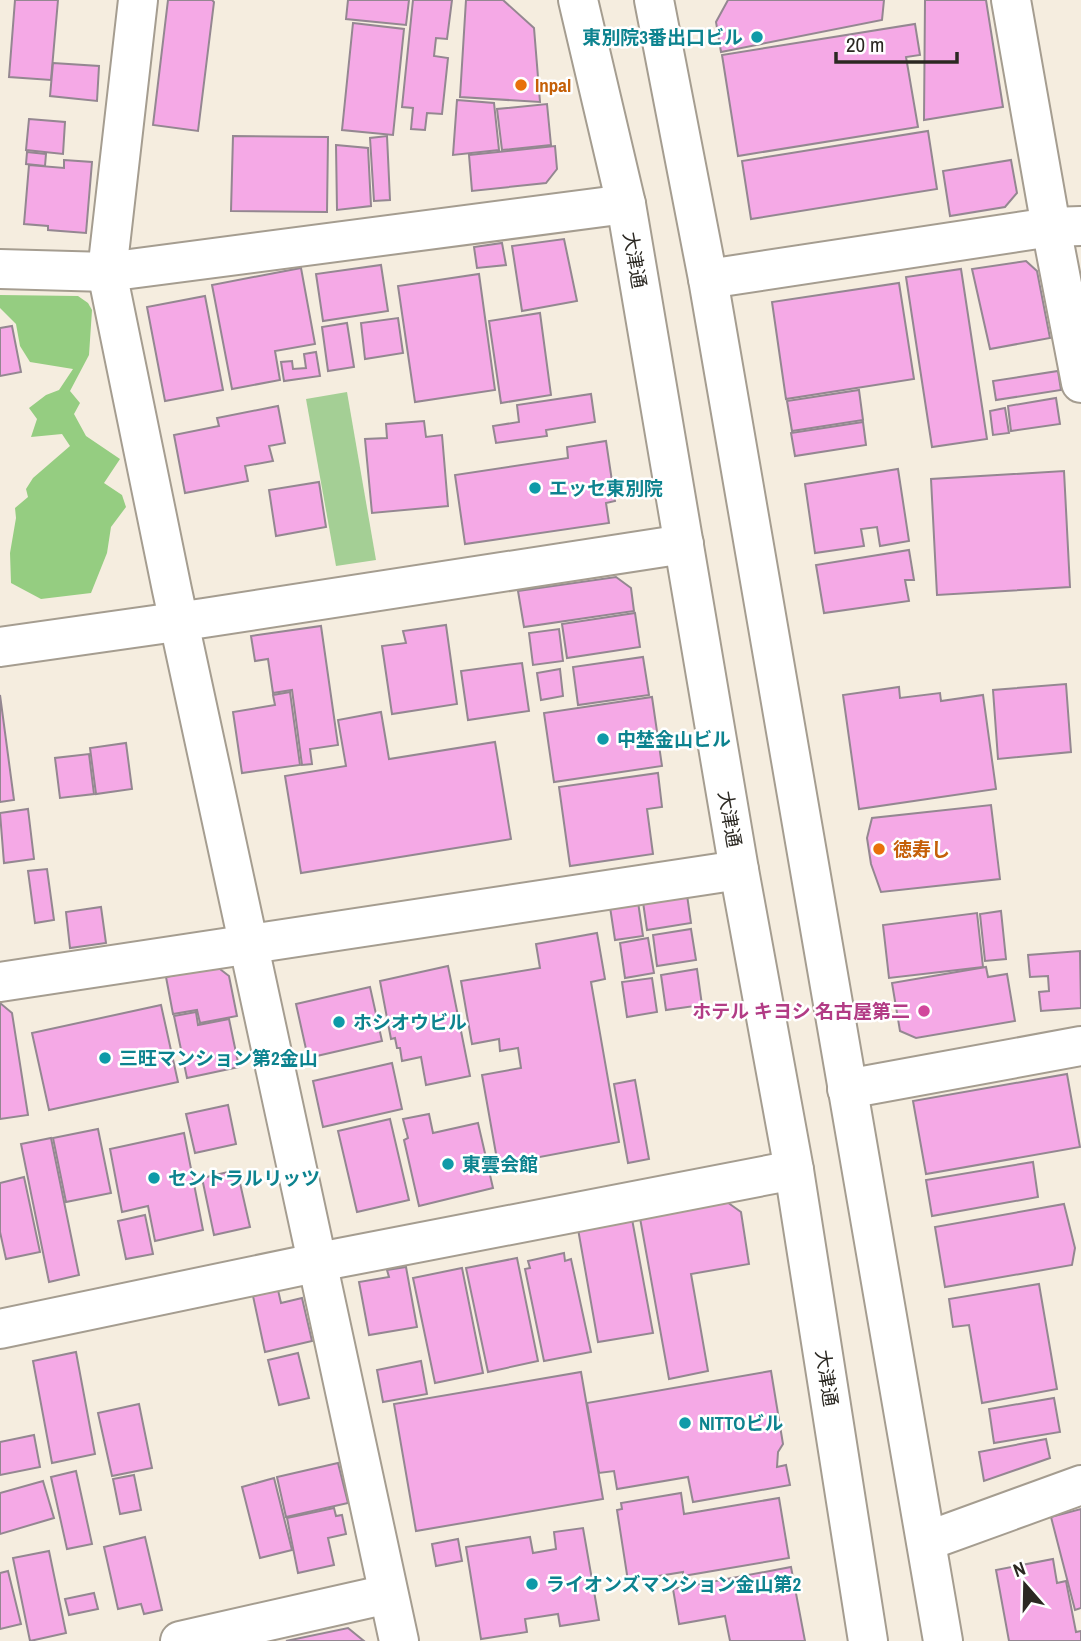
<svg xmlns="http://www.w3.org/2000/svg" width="1081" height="1641" font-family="'Archivo Narrow','Noto Sans JP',sans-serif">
<rect width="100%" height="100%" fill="#f5eddf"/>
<polygon fill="#a4cf95" points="347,392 376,560 336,566 306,399"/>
<polygon fill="#95cd81" points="0,295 78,296 88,303 92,310 89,355 70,391 80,403 74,414 86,436 120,459 104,483 122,495 126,507 111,527 107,553 91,593 41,599 11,583 10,553 16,518 15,508 28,497 26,489 33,478 70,446 62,434 31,437 37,419 29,408 46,395 59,390 73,369 30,362 20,346 16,324 0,308"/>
<g fill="#f5a9e6" stroke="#948791" stroke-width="2">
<polygon points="15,0 58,0 51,80 9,77"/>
<polygon points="168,0 212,0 214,2 198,131 153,125"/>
<polygon points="348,0 409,0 406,25 346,19"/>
<polygon points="413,0 452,0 447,39 436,38 434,56 448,58 442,114 427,113 425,130 411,129 413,108 402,107"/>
<polygon points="466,0 503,0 534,28 540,102 460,97"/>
<polygon points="728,0 884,0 882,20 721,52 716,22"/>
<polygon points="925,0 986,0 1003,107 924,120"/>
<polygon points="353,23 404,29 393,135 342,130"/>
<polygon points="915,24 920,55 906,57 918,127 738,156 722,55"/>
<polygon points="53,63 99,66 97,101 50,96"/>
<polygon points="457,100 494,103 499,150 453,155"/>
<polygon points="547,104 551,145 502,150 497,109"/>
<polygon points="29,119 65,122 63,154 26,150"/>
<polygon points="928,131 937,189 751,219 742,161"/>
<polygon points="233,136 328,137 327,212 231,211"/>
<polygon points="387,136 390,200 374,201 370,138"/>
<polygon points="336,145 368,148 371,206 337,210"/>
<polygon points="555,146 557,169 546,183 472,191 469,155"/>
<polygon points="27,152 46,154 45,166 26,164"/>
<polygon points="64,160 92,162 86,233 48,230 48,226 24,224 29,165 64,168"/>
<polygon points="1011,160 1017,193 1005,207 950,216 943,171"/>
<polygon points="564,239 577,301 522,311 512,246"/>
<polygon points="502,243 506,265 477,268 474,247"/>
<polygon points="1026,261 1037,271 1050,338 990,349 972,269"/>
<polygon points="381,265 388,311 323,321 316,274"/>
<polygon points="301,268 315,344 275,351 280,380 232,389 212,285"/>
<polygon points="961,269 987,439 932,447 906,277"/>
<polygon points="479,274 495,390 415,402 398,286"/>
<polygon points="899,283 914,379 786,399 772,302"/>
<polygon points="205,296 223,390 165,401 147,307"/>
<polygon points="540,313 551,395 501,403 489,321"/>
<polygon points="398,318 403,353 365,359 361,323"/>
<polygon points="347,323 354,367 328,371 322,327"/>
<polygon points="12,326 21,372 0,376 0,328"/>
<polygon points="316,352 320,376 284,381 281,362 292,361 293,369 306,368 304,354"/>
<polygon points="1058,371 1061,390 996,400 993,381"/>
<polygon points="859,390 863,420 792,431 787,401"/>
<polygon points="591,394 595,422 546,430 547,436 496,443 493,426 519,422 517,405"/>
<polygon points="1056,398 1060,424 1011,431 1008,406"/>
<polygon points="278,406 285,443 269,446 273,461 245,466 248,481 185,493 174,435 219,426 217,418"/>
<polygon points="1005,408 1009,433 993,435 990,411"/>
<polygon points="424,421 426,437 442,435 448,506 372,513 365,439 387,438 386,424"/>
<polygon points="863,422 866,445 795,456 791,433"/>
<polygon points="606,441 615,501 606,503 609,523 465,544 455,475 568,458 567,447"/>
<polygon points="898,469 909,541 880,546 877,527 861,529 864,546 815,553 805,484"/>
<polygon points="1064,471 1070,587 937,595 931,479"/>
<polygon points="319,482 326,527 276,536 269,490"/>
<polygon points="909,550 914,580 905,580 909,601 824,613 816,565"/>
<polygon points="616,577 631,588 634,611 524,627 518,591"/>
<polygon points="635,613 640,647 567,658 562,624"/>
<polygon points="446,625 457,704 392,714 382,646 406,643 403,631"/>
<polygon points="321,626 338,745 310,749 312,764 302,765 292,690 273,693 268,659 255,661 251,636"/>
<polygon points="559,629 563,661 533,665 529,633"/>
<polygon points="643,657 649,695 578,705 573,667"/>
<polygon points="522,663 529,711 468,720 461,671"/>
<polygon points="560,669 563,696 541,700 537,673"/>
<polygon points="1066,684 1071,752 998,759 993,690"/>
<polygon points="899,687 900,698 940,693 941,701 983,695 996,789 859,809 843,695"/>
<polygon points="290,692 300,765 242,773 233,712 275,705 273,695"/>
<polygon points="0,695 14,800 0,802"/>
<polygon points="652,697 662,766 554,782 544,713"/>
<polygon points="381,712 389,759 495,742 511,839 301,873 285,776 346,766 338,720"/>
<polygon points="126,743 132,789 96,794 90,748"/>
<polygon points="89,754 94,794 60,798 55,758"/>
<polygon points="658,773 662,807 647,809 653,854 570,866 559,787"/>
<polygon points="991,805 1000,879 881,892 871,864 867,838 872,818"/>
<polygon points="28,809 34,859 4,863 0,813"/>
<polygon points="47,869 54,920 35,923 28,871"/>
<polygon points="687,895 691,923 647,930 643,902"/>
<polygon points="638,902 643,936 615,940 610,907"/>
<polygon points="101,907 106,943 70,948 66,912"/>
<polygon points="1001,911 1006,959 985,961 980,914"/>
<polygon points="977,913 983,967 889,978 883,925"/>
<polygon points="691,929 696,960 657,966 653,935"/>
<polygon points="597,933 605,979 591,982 619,1142 498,1165 482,1075 521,1068 518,1048 500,1051 499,1039 472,1044 461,981 540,968 536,944"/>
<polygon points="648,938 654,973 625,978 620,943"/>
<polygon points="1080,951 1081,1008 1041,1011 1039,992 1049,991 1048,976 1030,977 1028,955"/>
<polygon points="216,966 229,976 237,1016 200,1023 197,1010 173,1014 166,977"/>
<polygon points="448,966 470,1076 426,1085 421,1057 402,1061 400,1048 397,1048 395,1038 391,1039 380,981"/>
<polygon points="986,967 988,977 1007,974 1015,1021 916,1038 900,1031 892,983"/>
<polygon points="697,969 702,1005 666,1010 661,975"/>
<polygon points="652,978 657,1012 627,1017 622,982"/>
<polygon points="370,987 382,1041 308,1058 296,1004"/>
<polygon points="0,1003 12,1013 28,1115 0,1119"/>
<polygon points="161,1005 178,1082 49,1110 32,1033"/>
<polygon points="196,1012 198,1025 229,1019 239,1067 187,1078 174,1016"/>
<polygon points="392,1063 402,1109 323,1127 313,1081"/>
<polygon points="1067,1074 1080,1147 926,1174 913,1101"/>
<polygon points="635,1080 649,1159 628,1163 614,1084"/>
<polygon points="228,1105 236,1144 195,1153 186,1114"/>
<polygon points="429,1114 433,1133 478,1123 493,1188 419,1206 404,1140 408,1138 403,1119"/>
<polygon points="390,1119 409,1200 357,1212 338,1131"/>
<polygon points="98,1129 111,1193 66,1202 53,1138"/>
<polygon points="184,1133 203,1230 155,1241 148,1206 122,1212 110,1149"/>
<polygon points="51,1138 79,1275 49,1282 21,1144"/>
<polygon points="1033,1162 1038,1197 932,1216 926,1180"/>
<polygon points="237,1170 250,1227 214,1235 202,1178"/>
<polygon points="24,1177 40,1252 6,1259 0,1232 0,1183"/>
<polygon points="727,1202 741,1212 749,1264 691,1274 708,1371 669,1379 640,1218"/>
<polygon points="1064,1204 1075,1248 1072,1265 945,1287 935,1227"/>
<polygon points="145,1215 153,1254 126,1259 118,1221"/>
<polygon points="632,1219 653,1333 598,1342 578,1229"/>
<polygon points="564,1253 565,1261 571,1259 591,1352 544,1361 525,1269 530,1268 528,1261"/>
<polygon points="517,1258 538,1361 488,1372 466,1268"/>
<polygon points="406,1267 417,1327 369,1335 359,1282 389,1277 387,1270"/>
<polygon points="462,1268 483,1373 435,1383 413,1278"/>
<polygon points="1039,1284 1057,1389 982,1403 969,1325 953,1327 949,1299"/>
<polygon points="278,1290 281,1303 302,1298 312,1341 265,1352 253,1296"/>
<polygon points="76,1352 95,1454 52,1463 33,1361"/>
<polygon points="298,1353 309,1398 279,1405 268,1360"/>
<polygon points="421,1361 427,1394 383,1402 377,1370"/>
<polygon points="771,1371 783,1444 778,1452 777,1467 786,1465 790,1485 693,1502 688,1477 617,1489 614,1471 599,1473 587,1403"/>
<polygon points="581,1372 603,1499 416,1531 394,1404"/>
<polygon points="1054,1398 1060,1432 994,1443 989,1409"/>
<polygon points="139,1404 152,1468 112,1476 98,1413"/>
<polygon points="34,1435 40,1467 0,1475 0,1442"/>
<polygon points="1046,1439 1050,1458 984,1481 979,1452"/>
<polygon points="338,1463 348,1503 286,1517 277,1477"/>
<polygon points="76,1471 92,1544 67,1549 51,1477"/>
<polygon points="134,1475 141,1510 120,1514 113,1479"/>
<polygon points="274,1478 292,1550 260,1558 242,1487"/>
<polygon points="43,1481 54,1518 0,1534 0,1493"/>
<polygon points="681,1493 684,1514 779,1498 789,1558 683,1576 683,1572 628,1581 617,1510 622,1509 621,1503"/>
<polygon points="334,1508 336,1516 342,1515 346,1534 328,1538 334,1565 298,1573 287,1518"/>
<polygon points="1081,1509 1081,1608 1075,1610 1051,1517"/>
<polygon points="583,1528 599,1620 560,1626 558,1614 525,1619 527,1632 481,1639 466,1547 530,1537 533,1553 556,1549 554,1532"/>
<polygon points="145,1537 162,1610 144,1614 141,1604 118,1609 104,1547"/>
<polygon points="458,1539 462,1561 436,1566 432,1544"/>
<polygon points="49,1551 66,1633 30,1641 13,1558"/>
<polygon points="1053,1559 1057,1583 1066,1581 1076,1632 1081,1631 1081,1641 1009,1641 996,1570"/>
<polygon points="791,1567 805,1641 730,1641 725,1616 679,1624 673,1589"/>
<polygon points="8,1571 21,1624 0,1629 0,1573"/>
<polygon points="94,1593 98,1609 69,1615 65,1599"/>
<polygon points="348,1628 364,1641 286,1641"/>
</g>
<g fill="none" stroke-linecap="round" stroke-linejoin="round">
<defs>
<g id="minor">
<polyline points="138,0 107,272 172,590 399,1641"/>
<polyline points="578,0 626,204 739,870 794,1170 868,1641"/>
<polyline points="654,0 708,279 943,1641"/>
<polyline points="1011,0 1051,227 1081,383"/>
<polyline points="0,269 107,272 626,204"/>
<polyline points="708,279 1051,227 1081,226"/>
<polyline points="0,647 204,618 684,544"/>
<polyline points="0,982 739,870"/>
<polyline points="847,1089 1081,1046"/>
<polyline points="0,1329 339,1258 794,1170"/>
<polyline points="927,1541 1081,1485"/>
<polyline points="180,1641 388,1594"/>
</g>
</defs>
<use href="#minor" stroke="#a59d90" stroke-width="42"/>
<use href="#minor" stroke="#fff" stroke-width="38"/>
</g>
<g fill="#0f9aa8" stroke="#fff" stroke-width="2.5">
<circle cx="757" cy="37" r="7"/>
<circle cx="535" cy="488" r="7"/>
<circle cx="603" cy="739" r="7"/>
<circle cx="339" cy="1022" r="7"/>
<circle cx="105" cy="1058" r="7"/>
<circle cx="448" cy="1164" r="7"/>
<circle cx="154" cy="1178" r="7"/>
<circle cx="685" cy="1423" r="7"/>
<circle cx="532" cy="1584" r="7"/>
</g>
<g fill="#e8710a" stroke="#fff" stroke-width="2.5">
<circle cx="521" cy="85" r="7"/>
<circle cx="879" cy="849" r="7"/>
</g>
<circle fill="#d1479c" stroke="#fff" stroke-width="2.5" cx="924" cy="1011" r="7"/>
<g text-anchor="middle" stroke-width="5" stroke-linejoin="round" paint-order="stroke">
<g font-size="19" font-weight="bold" fill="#0d838f" stroke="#fff" text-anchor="start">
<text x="743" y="44" text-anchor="end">東別院3番出口ビル</text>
<text x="549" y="495">エッセ東別院</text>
<text x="617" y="746">中埜金山ビル</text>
<text x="353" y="1029">ホシオウビル</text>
<text x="119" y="1065">三旺マンション第2金山</text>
<text x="462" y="1171">東雲会館</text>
<text x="168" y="1185">セントラルリッツ</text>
<text x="699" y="1430">NITTOビル</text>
<text x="546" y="1591">ライオンズマンション金山第2</text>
</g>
<g font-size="19" font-weight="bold" fill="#c56008" stroke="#fff" text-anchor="start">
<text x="535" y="92">Inpal</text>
<text x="893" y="856">徳寿し</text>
</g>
<g font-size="19" fill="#2b2822" stroke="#fff">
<text transform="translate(635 260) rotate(80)" y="7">大津通</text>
<text transform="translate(730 819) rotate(80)" y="7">大津通</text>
<text transform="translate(827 1378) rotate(81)" y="7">大津通</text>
</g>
<g font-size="19" font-weight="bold" fill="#b23c85" stroke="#fff" text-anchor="end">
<text x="910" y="1018">ホテル キヨシ 名古屋第二</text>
</g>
</g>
<g transform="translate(1025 1585) rotate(340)" stroke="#ffffff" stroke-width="5" paint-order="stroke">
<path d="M0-5L12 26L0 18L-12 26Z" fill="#2b2822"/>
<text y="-10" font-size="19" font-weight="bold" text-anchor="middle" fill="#2b2822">N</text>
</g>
<path d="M836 52v10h121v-10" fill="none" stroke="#2b2822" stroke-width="3.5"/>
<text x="846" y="52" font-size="21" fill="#2b2822" stroke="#ffffff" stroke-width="5" paint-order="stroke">20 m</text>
</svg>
